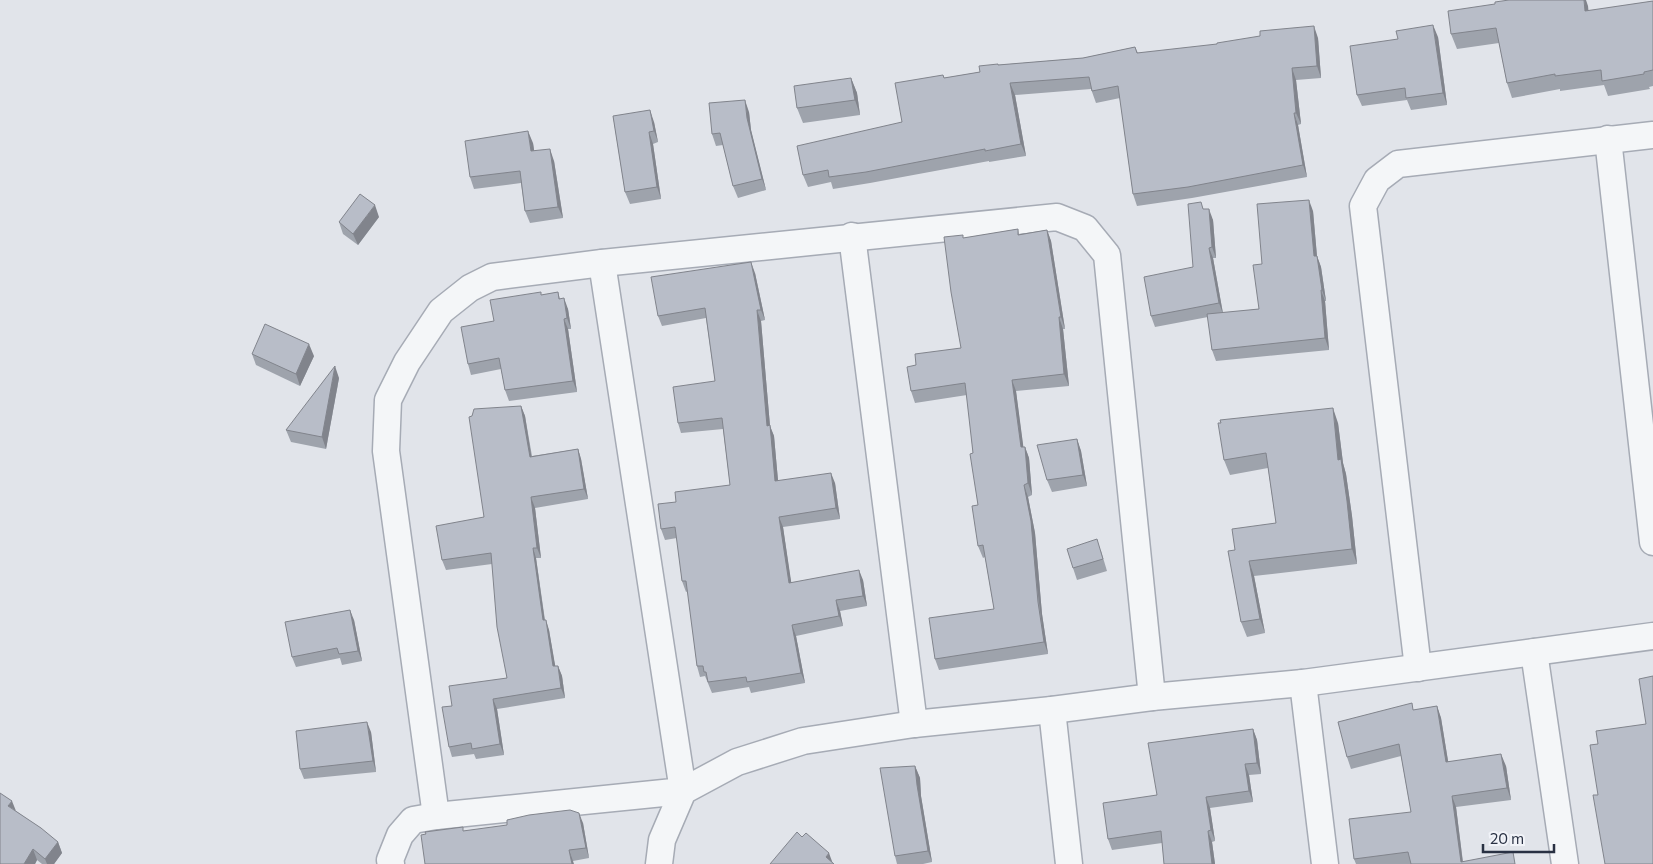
<svg xmlns="http://www.w3.org/2000/svg" width="1653" height="864" font-family="Commissioner,sans-serif">
<rect width="100%" height="100%" fill="#e1e4ea"/>
<g fill="none" stroke-linecap="round" stroke-linejoin="round">
<defs>
<g id="minor">
<polyline points="1608,139 1653,542"/>
<polyline points="852,236 914,724"/>
<polyline points="1534,652 1565,864"/>
<polyline points="1418,668 1363,206 1377,180 1398,164 1653,135"/>
<polyline points="1303,683 1325,864"/>
<polyline points="1052,710 1069,864"/>
<polyline points="436,816 386,451 388,400 407,362 441,311 470,288 492,277 602,263 1057,217 1085,228 1107,255 1152,697"/>
<polyline points="391,864 390,860 400,835 413,820 436,816 683,791 602,263"/>
<polyline points="659,864 662,840 683,791 737,762 803,741 914,724 1052,710 1152,697 1303,683 1653,636"/>
</g>
</defs>
<use href="#minor" stroke="#a6abb5" stroke-width="29"/>
<use href="#minor" stroke="#f4f6f8" stroke-width="26"/>
</g>
<g fill="#9ea3ac">
<polygon points="1653,1 1653,86 1649,87 1650,89 1608,96 1604,85 1560,91 1560,89 1512,98 1507,83 1499,43 1457,49 1451,34 1588,6 1588,11"/>
<polygon points="1438,37 1447,105 1411,110 1407,100 1362,106 1357,95"/>
<polygon points="1318,38 1321,78 1296,80 1301,124 1298,125 1307,177 1192,198 1137,206 1133,194 1120,98 1096,103 1091,89 1015,95 1026,156 989,162 989,161 870,183 833,189 831,182 808,187 803,175 902,122 943,75 944,78 980,72 998,65 1083,58 1135,47 1138,53"/>
<polygon points="851,78 857,93 860,115 803,123 797,108"/>
<polygon points="749,112 751,130 766,190 738,198 733,186 723,145 716,146 712,134"/>
<polygon points="613,116 654,122 658,142 653,144 661,199 630,204 625,192"/>
<polygon points="533,143 534,151 554,161 563,218 530,223 525,211 521,183 474,189 470,177"/>
<polygon points="1204,209 1213,220 1216,258 1213,258 1223,313 1259,309 1262,264 1313,211 1317,256 1321,267 1326,301 1325,301 1329,350 1216,361 1212,350 1208,317 1155,327 1151,316 1193,267"/>
<polygon points="379,217 358,245 343,234 339,222"/>
<polygon points="1018,229 1019,234 1047,230 1051,241 1065,329 1063,329 1069,386 1016,391 1023,447 1025,447 1029,458 1032,495 1028,497 1035,533 1042,614 1048,654 939,670 935,659 994,609 985,557 983,558 978,546 978,505 973,453 967,395 915,403 911,391 916,365 961,348 964,238"/>
<polygon points="755,273 765,320 761,321 770,426 774,436 778,481 835,483 840,519 783,527 791,583 863,580 867,606 840,611 843,626 796,636 805,683 751,693 749,687 712,693 705,676 700,677 697,666 688,591 686,592 682,581 677,538 665,540 661,529 676,502 730,485 723,429 681,433 678,423 715,381 706,318 662,326 658,316"/>
<polygon points="558,292 560,299 568,309 571,329 568,329 577,392 509,401 505,390 501,369 471,375 468,364 494,321 542,295"/>
<polygon points="252,354 314,356 300,386 256,365"/>
<polygon points="339,378 326,449 291,442 286,430"/>
<polygon points="521,406 525,416 532,456 578,449 581,459 588,499 535,508 541,558 536,558 545,620 549,630 555,666 558,666 562,676 565,698 497,709 504,755 476,759 474,754 452,757 449,747 452,706 507,678 492,564 446,570 442,560 484,517"/>
<polygon points="1338,423 1343,463 1346,474 1352,516 1357,564 1254,576 1265,633 1247,637 1241,622 1235,550 1276,523 1268,468 1230,475 1224,460"/>
<polygon points="1077,439 1081,451 1087,486 1052,492 1047,480"/>
<polygon points="1101,551 1107,571 1077,580 1073,568"/>
<polygon points="354,620 362,661 342,665 340,658 296,667 292,657"/>
<polygon points="1437,706 1441,718 1448,761 1506,766 1511,800 1456,807 1463,862 1517,864 1356,864 1354,859 1411,812 1401,756 1351,769 1347,757 1415,710"/>
<polygon points="1253,729 1257,740 1261,774 1249,775 1253,802 1210,808 1215,841 1212,842 1215,864 1164,864 1162,843 1112,850 1108,839 1157,795"/>
<polygon points="371,732 376,772 304,779 300,769"/>
<polygon points="915,766 920,778 921,796 932,862 923,864 897,864 895,856"/>
<polygon points="16,811 58,842 62,853 54,864 42,864 37,860 35,864 0,864"/>
<polygon points="583,823 589,858 573,861 426,834 464,831"/>
</g>
<g fill="#81848c">
<polygon points="1584,0 1586,0 1588,6 1590,26 1585,11"/>
<polygon points="1433,25 1438,37 1447,105 1443,93"/>
<polygon points="1314,26 1318,38 1321,78 1317,66"/>
<polygon points="1292,68 1296,80 1301,124 1296,113"/>
<polygon points="851,78 857,93 860,115 855,100"/>
<polygon points="1010,83 1015,95 1026,156 1021,144"/>
<polygon points="745,100 749,112 751,130 766,190 762,179 747,118"/>
<polygon points="650,110 654,122 658,142 654,131"/>
<polygon points="1294,113 1298,125 1307,177 1303,165"/>
<polygon points="528,131 533,143 536,163 531,151"/>
<polygon points="649,132 653,144 661,199 657,187"/>
<polygon points="550,149 554,161 563,218 558,207"/>
<polygon points="1309,200 1313,211 1318,268 1314,256"/>
<polygon points="375,205 379,217 358,245 353,234"/>
<polygon points="1209,209 1213,220 1216,258 1212,247"/>
<polygon points="1047,230 1051,241 1065,329 1061,317"/>
<polygon points="1209,248 1213,258 1223,314 1219,303"/>
<polygon points="1317,256 1321,267 1326,301 1322,290"/>
<polygon points="751,262 755,273 765,320 761,310"/>
<polygon points="1321,290 1325,301 1329,350 1325,338"/>
<polygon points="564,298 568,309 571,329 567,318"/>
<polygon points="757,310 761,321 770,426 774,436 779,491 775,481 767,426"/>
<polygon points="1059,317 1063,329 1069,386 1064,374"/>
<polygon points="564,319 568,329 577,392 573,381"/>
<polygon points="309,344 314,356 300,386 296,374"/>
<polygon points="335,366 339,378 326,449 322,437"/>
<polygon points="1012,380 1016,391 1025,459 1021,447"/>
<polygon points="521,406 525,416 533,467 530,457"/>
<polygon points="1333,408 1338,423 1343,463 1346,474 1352,516 1357,564 1352,549 1338,460"/>
<polygon points="1077,439 1081,451 1087,486 1083,475"/>
<polygon points="1025,447 1029,458 1032,495 1028,483"/>
<polygon points="578,449 581,459 588,499 584,489"/>
<polygon points="831,473 835,483 840,519 836,508"/>
<polygon points="1024,485 1028,497 1035,533 1042,614 1048,654 1044,642"/>
<polygon points="531,497 535,508 541,558 537,548"/>
<polygon points="779,517 783,527 793,594 789,583"/>
<polygon points="533,548 536,558 546,630 543,620"/>
<polygon points="1249,561 1254,576 1265,633 1260,619"/>
<polygon points="859,570 863,580 867,606 863,596"/>
<polygon points="836,600 840,611 843,626 839,616"/>
<polygon points="350,610 354,620 362,661 358,651"/>
<polygon points="546,620 549,630 557,676 553,666"/>
<polygon points="792,625 796,636 805,683 801,673"/>
<polygon points="558,666 562,676 565,698 561,688"/>
<polygon points="493,699 497,709 504,755 500,744"/>
<polygon points="1437,706 1441,718 1450,773 1446,762"/>
<polygon points="367,722 371,732 376,772 373,761"/>
<polygon points="1253,729 1257,740 1261,774 1257,763"/>
<polygon points="1501,754 1506,766 1511,800 1507,788"/>
<polygon points="1245,764 1249,775 1253,802 1249,791"/>
<polygon points="915,766 920,778 921,796 932,862 928,851 917,785"/>
<polygon points="1452,796 1456,807 1463,864 1461,864"/>
<polygon points="1206,797 1210,808 1215,841 1211,830"/>
<polygon points="12,801 16,811 8,806"/>
<polygon points="579,813 583,823 589,858 586,848"/>
<polygon points="1208,831 1212,842 1215,864 1212,864"/>
<polygon points="58,842 62,853 54,864 47,864 45,859"/>
<polygon points="33,849 37,860 35,864 24,864"/>
<polygon points="569,850 573,861 574,864 572,864"/>
<polygon points="829,853 833,864 826,857"/>
</g>
<g fill="#b8bdc8" stroke="#81848c">
<polygon points="1509,0 1584,0 1585,11 1653,1 1653,70 1644,72 1644,74 1602,81 1601,70 1555,76 1555,74 1507,83 1496,28 1451,34 1448,11 1495,4 1495,2"/>
<polygon points="1433,25 1443,93 1406,98 1405,88 1357,95 1350,46 1398,39 1396,31"/>
<polygon points="1314,26 1317,66 1292,68 1296,113 1294,113 1303,165 1188,187 1133,194 1118,86 1092,91 1089,77 1010,83 1021,144 985,151 985,149 866,172 829,177 828,170 803,175 797,146 902,122 895,83 943,75 944,78 980,72 979,66 998,64 998,65 1083,58 1135,47 1137,53 1217,44 1217,43 1260,36 1260,31"/>
<polygon points="851,78 855,100 797,108 794,86"/>
<polygon points="745,100 747,118 762,179 733,186 720,133 712,134 709,103"/>
<polygon points="650,110 654,131 649,132 657,187 625,192 613,116"/>
<polygon points="528,131 531,151 550,149 558,207 525,211 520,171 470,177 465,141"/>
<polygon points="360,194 375,205 353,234 339,222"/>
<polygon points="1309,200 1314,256 1317,256 1322,290 1321,290 1325,338 1212,350 1207,314 1259,309 1253,265 1262,264 1257,204"/>
<polygon points="1201,202 1203,209 1209,209 1212,247 1209,248 1219,303 1151,316 1144,277 1193,267 1188,204"/>
<polygon points="1018,229 1018,235 1047,230 1061,317 1059,317 1064,374 1012,380 1021,447 1025,447 1028,483 1024,485 1031,521 1038,602 1044,642 935,659 929,618 994,609 983,545 978,546 972,506 978,505 970,454 973,453 965,383 911,391 907,367 916,365 915,354 961,348 951,292 944,237 963,235 963,238"/>
<polygon points="751,262 761,310 757,310 767,426 770,425 775,481 831,473 836,508 779,517 789,583 859,570 863,596 836,600 839,616 792,625 801,673 747,682 746,677 708,682 706,672 704,672 703,666 697,666 686,581 682,581 675,527 661,529 658,504 676,502 675,492 730,485 722,418 678,423 673,387 715,381 705,308 658,316 651,277"/>
<polygon points="541,292 541,295 558,292 559,299 564,298 567,318 564,319 573,381 505,390 499,358 468,364 461,327 494,321 490,300"/>
<polygon points="265,324 309,344 296,374 252,354"/>
<polygon points="335,366 322,437 286,430"/>
<polygon points="521,406 530,457 578,449 584,489 531,497 537,548 533,548 543,620 546,620 553,666 558,666 561,688 493,699 500,744 472,749 471,743 449,747 442,707 452,706 449,686 507,678 497,627 491,553 442,560 436,526 484,517 469,417 472,416 474,409"/>
<polygon points="1333,408 1338,460 1341,459 1347,501 1352,549 1249,561 1260,619 1241,622 1228,551 1235,550 1232,529 1276,523 1266,453 1224,460 1218,423 1221,423 1220,420"/>
<polygon points="1077,439 1083,475 1047,480 1037,445"/>
<polygon points="1097,539 1103,559 1073,568 1067,549"/>
<polygon points="350,610 358,651 339,654 337,648 292,657 285,622"/>
<polygon points="1653,676 1653,864 1605,864 1593,795 1598,795 1590,745 1598,744 1596,731 1646,724 1639,679"/>
<polygon points="1412,703 1413,710 1437,706 1446,762 1501,754 1507,788 1452,796 1461,862 1513,852 1515,864 1411,864 1408,852 1354,859 1349,819 1411,812 1399,744 1347,757 1338,722"/>
<polygon points="367,722 373,761 300,769 296,731"/>
<polygon points="1253,729 1257,763 1245,764 1249,791 1206,797 1211,830 1208,831 1212,864 1164,864 1161,831 1108,839 1103,803 1157,795 1148,743"/>
<polygon points="915,766 917,785 928,851 895,856 880,768"/>
<polygon points="0,793 12,801 8,806 41,828 58,842 45,859 33,849 24,864 0,864"/>
<polygon points="570,810 579,813 586,848 569,850 572,864 425,864 421,835 426,834 425,832 463,827 463,831 507,825 507,820 529,815"/>
<polygon points="797,832 802,837 806,833 829,853 826,857 834,864 770,864"/>
</g>
<path d="M1483 844v8h71v-8" fill="none" stroke="#293143" stroke-width="2.5"/>
<text x="1490" y="844" font-size="15" fill="#293143" stroke="#f1f3f8" stroke-width="4" paint-order="stroke">20 m</text>
</svg>
